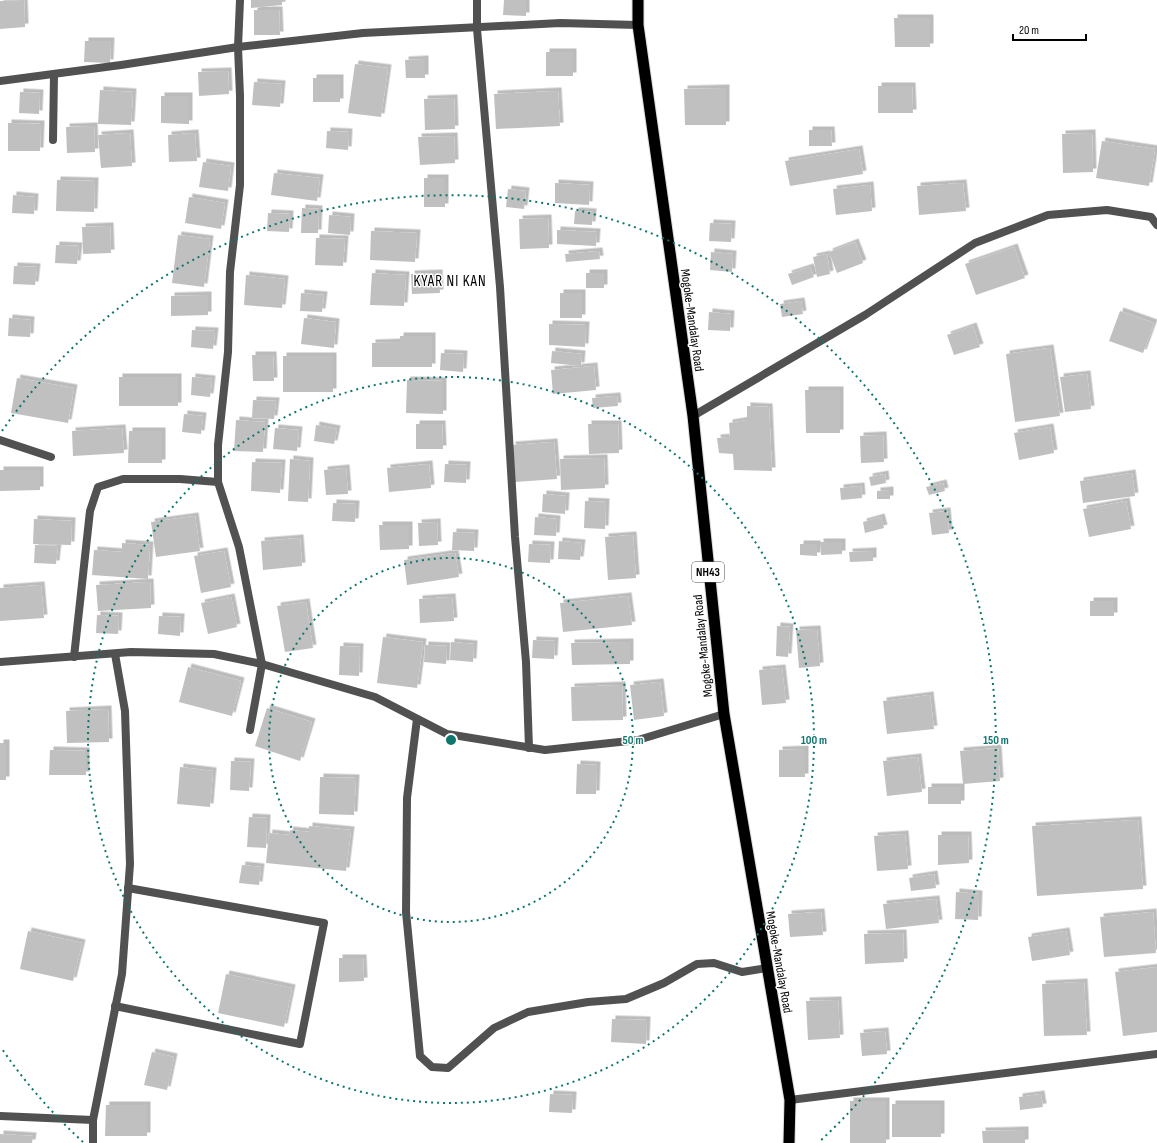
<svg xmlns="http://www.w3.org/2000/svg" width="1157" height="1143" font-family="'Sofia Sans Condensed',sans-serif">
<defs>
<filter id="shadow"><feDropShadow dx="3.5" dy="-3.5" stdDeviation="0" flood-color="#0004"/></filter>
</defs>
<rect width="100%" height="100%" fill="#fff"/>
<g fill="#c0c0c0" filter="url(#shadow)">
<polygon points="24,0 25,27 0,29 0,1"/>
<polygon points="251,0 282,0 282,5 251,8"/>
<polygon points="504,0 526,0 526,16 503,15"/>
<polygon points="254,10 279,10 280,35 254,35"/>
<polygon points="894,18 930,18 930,47 895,47"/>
<polygon points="85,41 111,41 110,63 84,62"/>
<rect x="546" y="52" width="27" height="24"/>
<polygon points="425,59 425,78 406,78 405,60"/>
<polygon points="355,64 388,68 381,117 348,113"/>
<polygon points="228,71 229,94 199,96 198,72"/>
<rect x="313" y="78" width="27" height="24"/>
<polygon points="254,82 282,84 280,107 252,105"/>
<polygon points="878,86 912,86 913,113 878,113"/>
<polygon points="726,88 726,125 685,125 684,89"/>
<polygon points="100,90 133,92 131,125 98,124"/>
<polygon points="558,91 560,126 496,129 494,94"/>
<polygon points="20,92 40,93 39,114 19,113"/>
<polygon points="161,96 189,96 189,124 161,123"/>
<polygon points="454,98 455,129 425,130 424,99"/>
<polygon points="8,123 41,124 40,151 8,151"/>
<polygon points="94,126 95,152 67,153 66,127"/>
<polygon points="809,130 831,130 832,146 809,146"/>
<polygon points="327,131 349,132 348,150 326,148"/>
<polygon points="130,133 132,166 101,168 98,135"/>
<polygon points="195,133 197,161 169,162 168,135"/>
<polygon points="1092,133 1093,172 1063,173 1062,134"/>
<polygon points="454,136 455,163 420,165 418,137"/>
<polygon points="1102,141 1155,149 1149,186 1096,178"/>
<polygon points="859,149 863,174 790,186 785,161"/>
<polygon points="203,162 231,166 228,191 199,187"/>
<polygon points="274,173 320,178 317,201 271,195"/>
<rect x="424" y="178" width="21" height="29"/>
<polygon points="57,180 95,181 94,212 56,211"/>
<polygon points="555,183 590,185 589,205 555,203"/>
<polygon points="963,183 966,211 919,215 917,186"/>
<polygon points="870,185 872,211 836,215 833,189"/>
<polygon points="508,189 526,191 524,209 506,207"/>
<polygon points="13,195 35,197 34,214 12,213"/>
<polygon points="189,197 225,203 221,229 185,223"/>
<polygon points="302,208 319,209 318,233 301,233"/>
<polygon points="575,211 593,212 592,225 574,224"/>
<polygon points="268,213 290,214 289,232 267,231"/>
<polygon points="329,215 351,217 350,235 328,233"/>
<polygon points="548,218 549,248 520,249 519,219"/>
<polygon points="710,223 732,224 731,242 709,241"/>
<polygon points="110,226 111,253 83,254 82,227"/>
<polygon points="557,230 597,232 596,246 557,244"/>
<polygon points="371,231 417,233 415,262 370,260"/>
<polygon points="178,235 210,239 204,287 172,283"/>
<polygon points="316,238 345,239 343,266 315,265"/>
<polygon points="855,242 863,263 837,273 829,252"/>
<polygon points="56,245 79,246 77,264 55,263"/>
<polygon points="1014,247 1025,278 976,295 965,264"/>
<polygon points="599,251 600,259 566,262 565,254"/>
<polygon points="711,252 733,254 732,272 710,270"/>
<polygon points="827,254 830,274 817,277 813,257"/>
<polygon points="14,266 37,267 35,285 13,284"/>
<polygon points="810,267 814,277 792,285 788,274"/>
<polygon points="372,273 406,275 404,306 370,305"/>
<polygon points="439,273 440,293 412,294 411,274"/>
<rect x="586" y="273" width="18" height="15"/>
<polygon points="246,275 285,279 282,308 244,305"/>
<polygon points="301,293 324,295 322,312 300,311"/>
<rect x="560" y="293" width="22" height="25"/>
<polygon points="208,295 208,315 171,316 171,296"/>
<polygon points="801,301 803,314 782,317 780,304"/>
<polygon points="1120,311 1154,323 1143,353 1109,341"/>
<polygon points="709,312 731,314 730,331 708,330"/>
<polygon points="9,318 31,320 30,337 8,336"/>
<polygon points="304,318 336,322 334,348 301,344"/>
<polygon points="549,324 586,325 585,347 549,345"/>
<polygon points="973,326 980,347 954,355 947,335"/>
<polygon points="192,330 215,331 213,349 191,347"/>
<polygon points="400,336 432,336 432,367 372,367 372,343 400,342"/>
<polygon points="1050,348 1060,416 1015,422 1006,354"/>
<polygon points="552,351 582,354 581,366 551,363"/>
<polygon points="441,353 464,354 463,372 440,370"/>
<polygon points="252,355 273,355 274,381 253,381"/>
<rect x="283" y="356" width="50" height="36"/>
<polygon points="594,366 596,390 553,394 551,370"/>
<polygon points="1087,374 1091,409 1065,412 1060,377"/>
<rect x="119" y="377" width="59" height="29"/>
<polygon points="192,377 212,379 210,397 191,395"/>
<polygon points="17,378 74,388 68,423 11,413"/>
<polygon points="407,380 443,381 443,414 406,413"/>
<polygon points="805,390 840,390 840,433 806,433"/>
<polygon points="617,396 618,406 593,408 592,398"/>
<polygon points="253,400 276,401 274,419 252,418"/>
<polygon points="747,406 769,407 772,471 734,470 733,454 719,453 717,438 730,437 729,423 747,420"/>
<polygon points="184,414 203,416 201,434 182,432"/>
<polygon points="236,420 265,422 263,452 234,451"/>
<polygon points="416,424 442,424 443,449 416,449"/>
<polygon points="588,424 618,424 619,453 589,454"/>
<polygon points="316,425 337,429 334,444 314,441"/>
<polygon points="1050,427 1054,453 1019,460 1014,433"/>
<polygon points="122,428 124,453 73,456 72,431"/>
<polygon points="275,428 299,430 297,451 273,449"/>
<polygon points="129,431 162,431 162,463 128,463"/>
<polygon points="883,435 884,462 861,463 860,436"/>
<polygon points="554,442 557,479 515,482 512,445"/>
<polygon points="604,458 605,488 561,490 560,459"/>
<polygon points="290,459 310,461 308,502 288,501"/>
<polygon points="252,462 282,463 280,493 251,491"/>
<polygon points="429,464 431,488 389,492 387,468"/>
<polygon points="445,464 467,465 466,483 444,482"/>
<polygon points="346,468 348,494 326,495 324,470"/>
<polygon points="0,470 40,470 40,490 0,491"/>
<polygon points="1132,473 1135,496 1083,503 1080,481"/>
<polygon points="885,474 886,483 871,486 869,477"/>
<polygon points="943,483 945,491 929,495 926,487"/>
<polygon points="861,486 862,498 841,500 840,488"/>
<polygon points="890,490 890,499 877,499 877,491"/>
<polygon points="543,494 566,496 565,514 542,512"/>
<polygon points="585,501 606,502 605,529 584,528"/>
<polygon points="1126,501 1131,529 1089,537 1083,509"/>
<polygon points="333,503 356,504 355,522 332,521"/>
<polygon points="947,511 949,533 932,535 929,513"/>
<polygon points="195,516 200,551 156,557 151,522"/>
<polygon points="535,517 557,519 556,536 534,535"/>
<polygon points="881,517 884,528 865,533 863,522"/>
<polygon points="34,519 72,521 71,545 33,544"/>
<polygon points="437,522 438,545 419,546 418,523"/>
<polygon points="379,525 409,525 409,549 380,550"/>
<polygon points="453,532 475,533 474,551 452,550"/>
<polygon points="633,535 636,578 608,580 605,537"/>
<polygon points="300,538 302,566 263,570 261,541"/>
<polygon points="559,541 582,543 580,560 558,559"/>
<polygon points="820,542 842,542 842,554 821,555"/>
<polygon points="122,543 150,545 148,579 92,575 94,550 122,552"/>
<polygon points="529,544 551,545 550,563 528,562"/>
<polygon points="800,544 817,544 817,556 800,555"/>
<polygon points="35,545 58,546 56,564 34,563"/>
<polygon points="224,551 231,587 201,593 194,556"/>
<polygon points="873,551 873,561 850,562 849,552"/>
<polygon points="455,553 459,577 407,585 404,560"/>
<polygon points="150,582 151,608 98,611 96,585"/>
<polygon points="41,585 44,618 0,621 0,588"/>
<polygon points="628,596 632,625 563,632 560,603"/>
<polygon points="231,597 237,627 208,634 201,603"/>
<polygon points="452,597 454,621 420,623 419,599"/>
<rect x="1090" y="601" width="24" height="15"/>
<polygon points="306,602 313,648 285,652 277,606"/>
<polygon points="97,615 119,616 118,634 96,633"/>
<polygon points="159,616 181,617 180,636 158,634"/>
<polygon points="777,626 790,627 788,657 776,656"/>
<polygon points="817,629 820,666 799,668 796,630"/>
<polygon points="383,637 423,642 417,688 377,683"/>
<polygon points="533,640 555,641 554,659 532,658"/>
<polygon points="451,642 474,644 473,662 450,660"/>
<polygon points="630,642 630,664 572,665 571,643"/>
<polygon points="425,645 447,646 446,664 424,662"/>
<polygon points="340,646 360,647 359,676 339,675"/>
<polygon points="188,667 241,681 232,716 179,702"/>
<polygon points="782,668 786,703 762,705 759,670"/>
<polygon points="660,682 664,716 634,720 630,685"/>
<polygon points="622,685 623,720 572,721 571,687"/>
<polygon points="930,695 934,729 887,734 883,701"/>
<polygon points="267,708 312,722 300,761 255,746"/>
<polygon points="108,709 109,742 67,743 66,711"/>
<rect x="0" y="743" width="6" height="37"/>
<polygon points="998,748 1000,781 963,784 960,751"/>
<polygon points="805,749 805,777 779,777 779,750"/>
<polygon points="50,750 86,751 86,775 49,775"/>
<polygon points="918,757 922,792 887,796 883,761"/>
<polygon points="231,761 251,762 249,791 230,790"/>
<polygon points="577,764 597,765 596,794 576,794"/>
<polygon points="180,767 213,771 210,807 177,804"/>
<polygon points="320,777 356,778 354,815 319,814"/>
<rect x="928" y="787" width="33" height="17"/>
<polygon points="249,817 267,818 266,848 247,847"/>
<polygon points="1138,820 1143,889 1037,896 1032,826"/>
<polygon points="309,826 351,830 346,871 266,863 269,833 289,835 290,830 309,832"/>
<polygon points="905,834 908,869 877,871 874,836"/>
<polygon points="938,835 968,835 969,863 938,865"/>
<polygon points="242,865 261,867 259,885 239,883"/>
<polygon points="934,874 936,888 911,891 909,878"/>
<polygon points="956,892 979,894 978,920 955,919"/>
<polygon points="936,899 939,923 886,929 883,904"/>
<polygon points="821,912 823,935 790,937 788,914"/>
<polygon points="1153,912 1156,953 1104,957 1100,917"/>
<polygon points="28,931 82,943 73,981 20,969"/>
<polygon points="1066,931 1070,955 1032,961 1028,937"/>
<polygon points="903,933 904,962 865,964 864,934"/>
<polygon points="339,958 363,958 364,981 339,982"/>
<polygon points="1157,967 1157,1032 1123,1036 1115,972"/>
<polygon points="226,974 292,988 284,1027 218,1013"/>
<polygon points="1084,982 1087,1035 1044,1036 1042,984"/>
<polygon points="838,1000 840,1038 808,1040 806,1001"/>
<polygon points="612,1019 647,1020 646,1044 611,1042"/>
<polygon points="885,1031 887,1054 862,1056 860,1033"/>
<polygon points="152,1052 174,1057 167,1090 144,1085"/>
<polygon points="550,1094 573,1095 572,1113 549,1112"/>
<polygon points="1041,1094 1043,1107 1020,1110 1019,1097"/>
<rect x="850" y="1101" width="36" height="42"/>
<rect x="892" y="1104" width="49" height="33"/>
<polygon points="106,1105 147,1105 147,1136 105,1136"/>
<polygon points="1025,1130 1025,1143 983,1143 982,1131"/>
<polygon points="0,1134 33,1136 32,1143 0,1143"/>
</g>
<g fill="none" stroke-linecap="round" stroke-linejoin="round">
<defs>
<polyline id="trunk" points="638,0 638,25 693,416 724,714 790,1100 789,1143"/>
</defs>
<use href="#trunk" stroke="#dbdbdb" stroke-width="13"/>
<g stroke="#515151" stroke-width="8">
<polyline points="53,140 54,74"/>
<polyline points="0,440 51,457"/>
<polyline points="0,1116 93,1120"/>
</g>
<g stroke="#515151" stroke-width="8">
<polyline points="240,0 238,47 240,96 240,185 230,272 228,352 218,445 218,482 239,547 262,664 250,730"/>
<polyline points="477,0 477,29 500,287 515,537 526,662 529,748"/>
<polyline points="0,81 121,65 238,47 363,33 560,23 638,25"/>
<polyline points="693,416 865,315 975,243 1048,215 1107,210 1151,217 1157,225"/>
<polyline points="74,657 90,511 98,487 123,479 180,479 218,482"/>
<polyline points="0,662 131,652 214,654 262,664 375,697 447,734 545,750 638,740 724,714"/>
<polyline points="417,719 407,798 406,912 420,1056 432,1067 448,1068 494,1028 528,1012 588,1002 626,999 664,983 697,964 714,963 742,972 767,968"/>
<polyline points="115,1006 300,1044 324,923 128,888"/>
<polyline points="790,1100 1157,1054"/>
<polyline points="93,1143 93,1120 122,974 130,864 125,711 115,654"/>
</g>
<use href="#trunk" stroke="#000" stroke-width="11"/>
</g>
<g fill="none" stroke="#0f766e" stroke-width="2" stroke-dasharray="2 4">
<circle cx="451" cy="740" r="182"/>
<circle cx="451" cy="740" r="363"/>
<path d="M83 1142A545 545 0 0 1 2 1049M2 431A545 545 0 1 1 819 1142"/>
</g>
<g text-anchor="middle" stroke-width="3" stroke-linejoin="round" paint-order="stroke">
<rect fill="#fff" stroke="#4c4c4c" stroke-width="1" x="692" y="562" width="32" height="20" rx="3"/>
<g font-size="12" font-weight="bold" fill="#000">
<text x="708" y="576">NH43</text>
</g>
<g font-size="13" fill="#000" stroke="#fff">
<text transform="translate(693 320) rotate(82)" y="5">Mogoke-Mandalay Road</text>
<text transform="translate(702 646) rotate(-96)" y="5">Mogoke-Mandalay Road</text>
<text transform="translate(780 962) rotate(80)" y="5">Mogoke-Mandalay Road</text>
</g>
<g font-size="15" letter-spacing="1" fill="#000" stroke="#fff">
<text x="450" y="286">KYAR NI KAN</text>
</g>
</g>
<circle cx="451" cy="740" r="6" fill="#0f766e" stroke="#fff" stroke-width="2"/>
<g font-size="12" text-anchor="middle" font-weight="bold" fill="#0f766e" stroke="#fff" stroke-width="3" stroke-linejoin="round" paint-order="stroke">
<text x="633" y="744">50 m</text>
<text x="814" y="744">100 m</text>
<text x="996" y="744">150 m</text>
</g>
<path d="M1013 34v6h73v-6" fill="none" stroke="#000000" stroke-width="2"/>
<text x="1019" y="34" font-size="12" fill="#000000" stroke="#ffffff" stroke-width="3" paint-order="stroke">20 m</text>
</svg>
